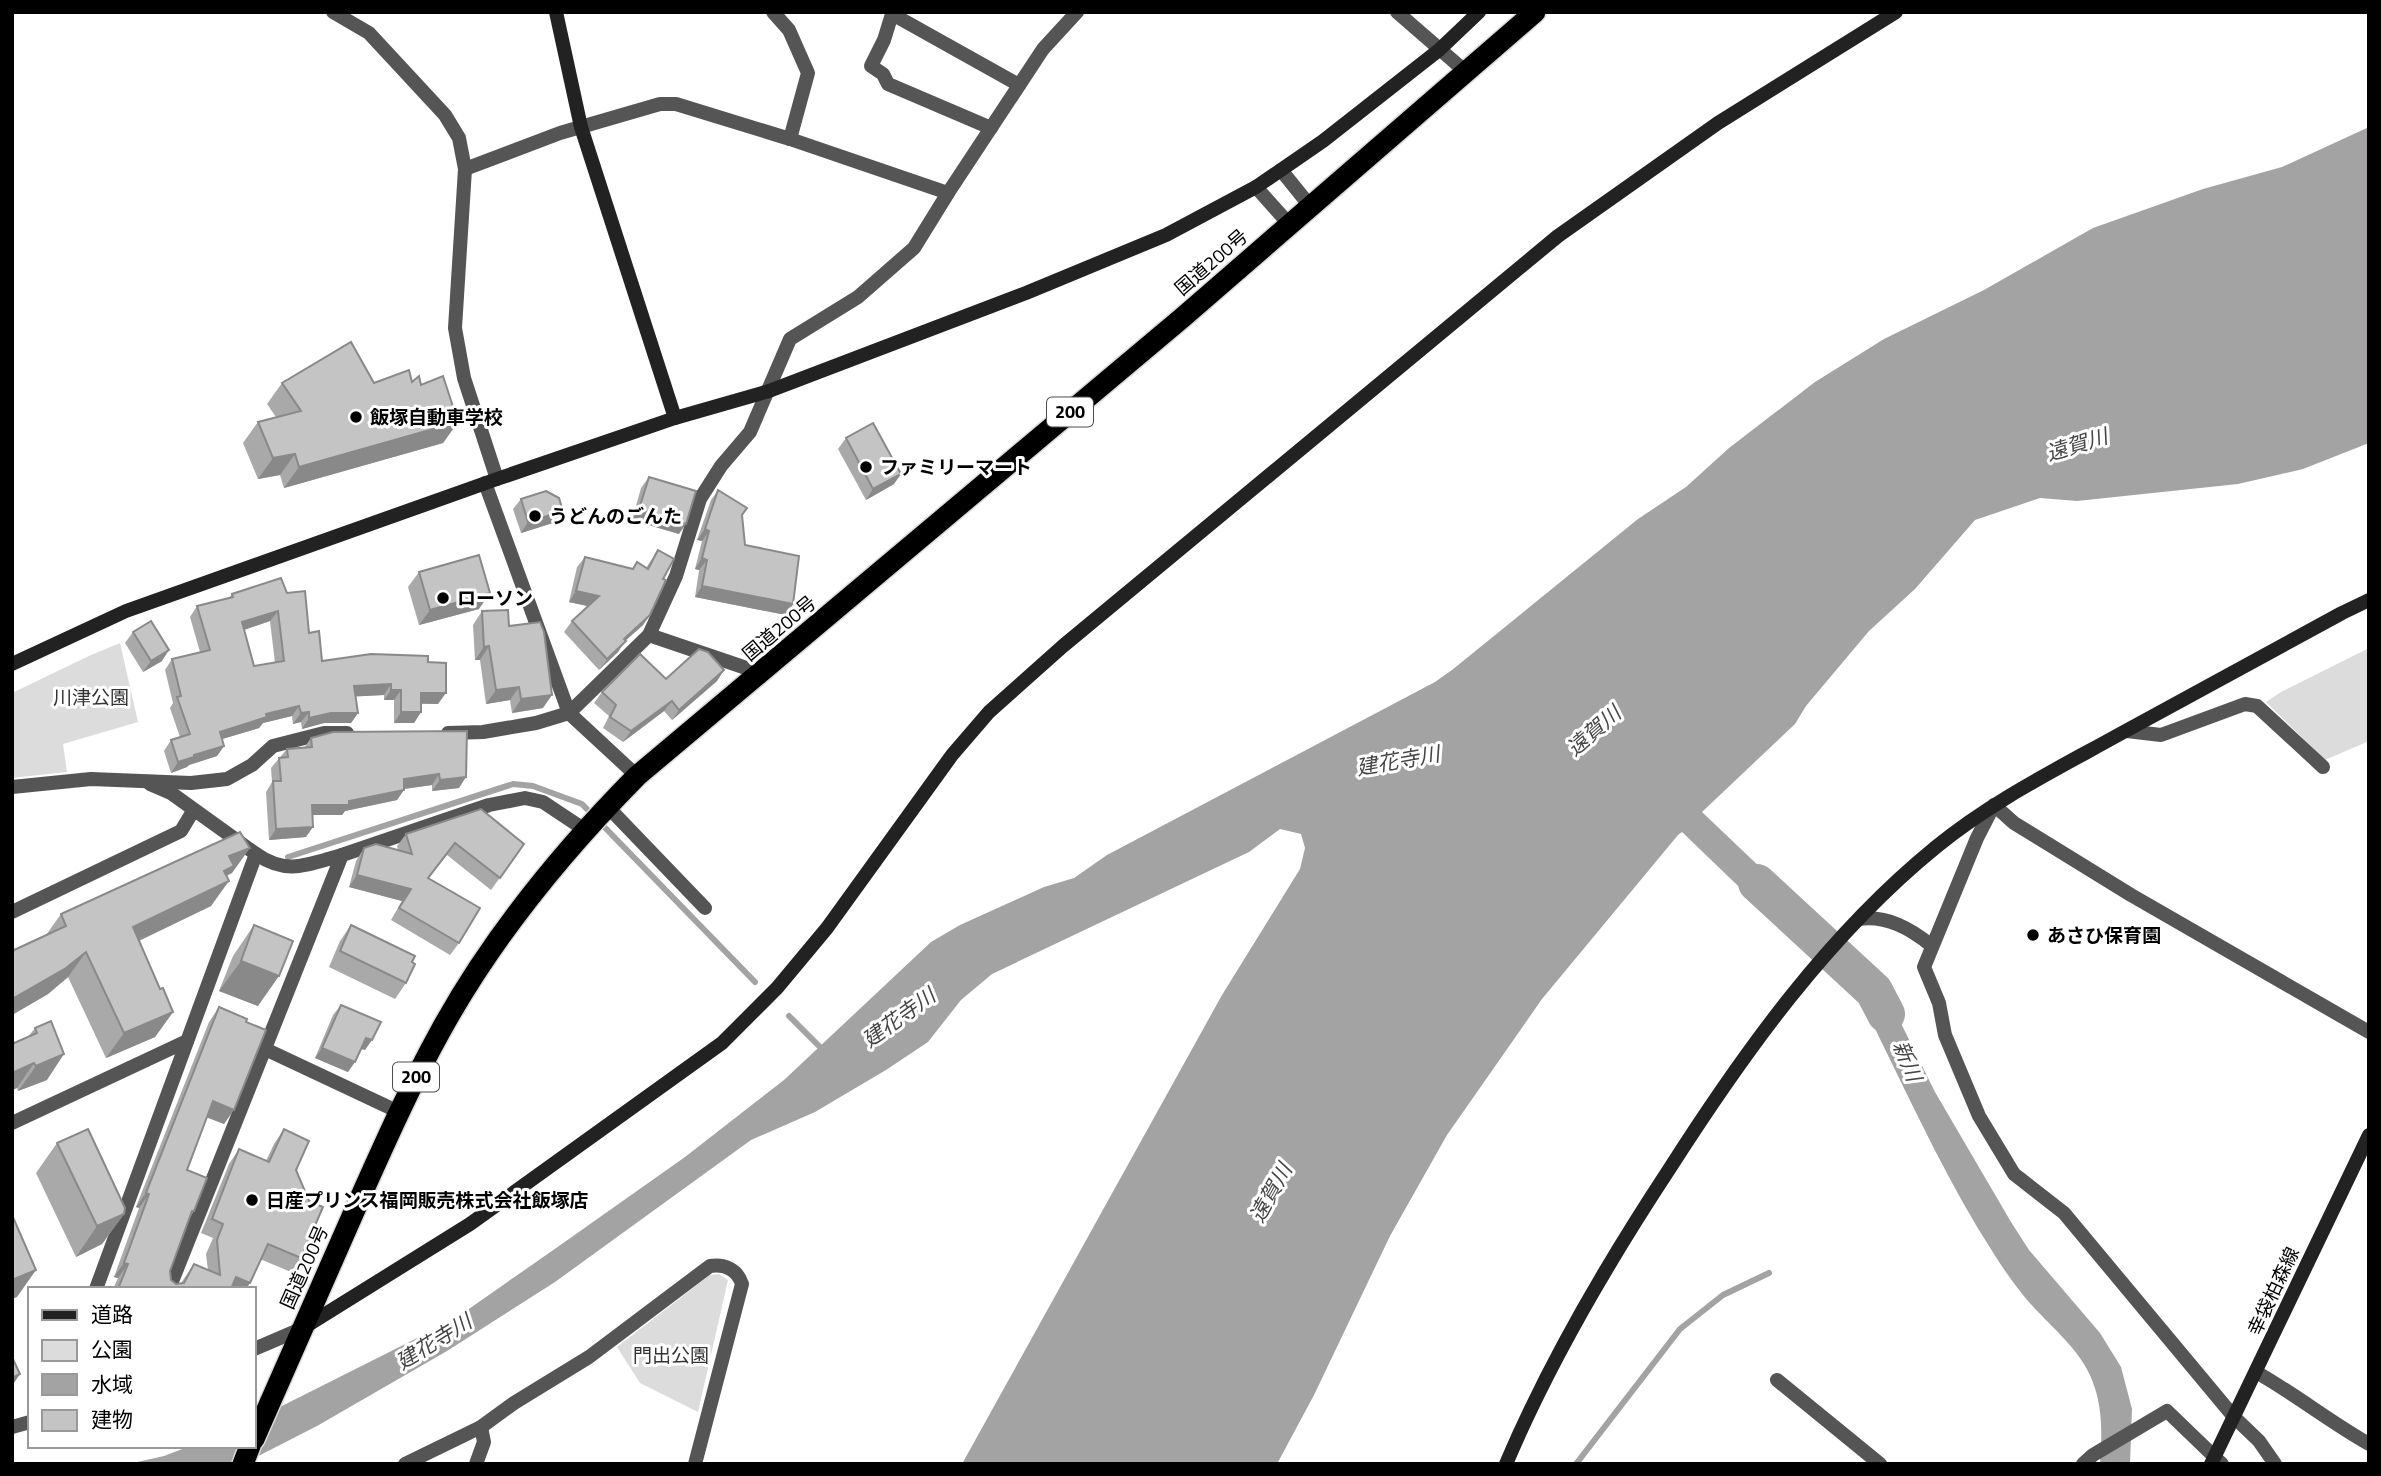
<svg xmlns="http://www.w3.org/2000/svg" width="2381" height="1476" font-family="'Titillium Web','Noto Sans JP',sans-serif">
<rect width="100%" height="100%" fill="#fff"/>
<g fill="#dcdcdc">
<polygon points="120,643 138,722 63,744 67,772 12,778 12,693 91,655"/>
<polygon points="2369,648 2369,741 2325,760 2266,702 2281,692"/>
<polygon points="719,1274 728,1280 698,1412 640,1383 617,1347 710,1275"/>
</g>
<g fill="#a3a3a3">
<polygon points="2369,127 2369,443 2303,469 2238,484 2077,501 2040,498 1975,520 1915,589 1869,631 1806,706 1795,724 1702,812 1805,910 1786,932 1682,832 1678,835 1542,999 1447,1135 1390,1236 1314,1395 1277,1464 962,1464 1222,995 1300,869 1305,848 1301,834 1280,829 1249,852 992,974 961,1000 928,1042 886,1070 815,1112 751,1140 555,1282 447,1351 317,1426 243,1464 128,1464 164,1456 190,1446 254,1446 254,1420 453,1320 559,1246 685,1157 784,1080 931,942 960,925 1044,887 1074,878 1107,855 1435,682 1452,670 1638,519 1686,487 1729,448 1815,382 1884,339 1984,290 2093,228 2203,189 2282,167"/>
<path d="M 1865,966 L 1881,983 L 1935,1092 L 2011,1222 L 2029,1250 L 2100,1333 L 2121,1367 L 2132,1409 L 2130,1464 L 2100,1464 C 2102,1435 2103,1407 2092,1380 C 2081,1350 2049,1325 2028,1301 C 2016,1287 2004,1270 1994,1254 C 1950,1186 1915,1110 1879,1037 L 1873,1024 L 1882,1019 L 1852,977 Z"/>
</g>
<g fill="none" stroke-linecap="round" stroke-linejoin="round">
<g stroke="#a3a3a3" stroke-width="6">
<polyline points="288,857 513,784 533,786 582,804 755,982"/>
<polyline points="789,1016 825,1052"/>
<polyline points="1576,1464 1680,1329 1723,1295 1769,1273"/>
</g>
<polyline stroke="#a3a3a3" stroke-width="38" points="1757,883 1874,991 1886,1014"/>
<defs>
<g id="highway">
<path d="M 254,1439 C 288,1361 322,1283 357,1205 C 383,1147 409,1088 440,1032 C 492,937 561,853 637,776 L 1182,318 L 1535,12"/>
<polyline points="243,1464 250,1446"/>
</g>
</defs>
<use href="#highway" stroke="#dbdbdb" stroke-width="24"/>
<g stroke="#555" stroke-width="14">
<polyline points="333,12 369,33 445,115 459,138 465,169 455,328 464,378 497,479"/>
<polyline points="773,12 789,30 808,73 790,139"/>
<polyline points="893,12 892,14 1019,85"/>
<polyline points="1397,12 1466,72"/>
<polyline points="892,14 884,40 871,66 883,74 888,84 991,128"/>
<polyline points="465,169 560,133 660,104 676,104 790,139 948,193"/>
<polyline points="1281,170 1310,206"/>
<polyline points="1256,187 1289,224"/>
<polyline points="485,483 569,713 637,776"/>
<polyline points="649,635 761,673"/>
<polyline points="2127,731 2161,735 2245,704 2257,706 2323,767"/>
<polyline points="448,733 483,732 536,723 569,713 649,635 676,576 700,499 721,466 750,432 790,339 858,297 914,248 948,193 1043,49 1077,12"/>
<polyline points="12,787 91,779 191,783 227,779 252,765 273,746 324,733 347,733"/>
<polyline points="607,806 705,908"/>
<path d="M 256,854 C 287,876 309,864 342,855"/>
<polyline points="12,912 181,831 193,811"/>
<path d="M 1859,919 C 1887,915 1911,929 1932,946"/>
<polyline points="265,1049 399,1112"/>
<polyline points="12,1123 187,1041"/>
<polyline points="96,1289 256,854 171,793 150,784"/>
<polyline points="169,1289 342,855 489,805 525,798 543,802 585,830"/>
<polyline points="254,1349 301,1329"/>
<path d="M 2256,1372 C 2295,1394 2330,1422 2369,1444"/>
<polyline points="1777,1380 1880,1464"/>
<polyline points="12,1427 30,1422"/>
<path d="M 481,1427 L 514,1403 L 589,1357 L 710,1266 C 725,1264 737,1269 742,1284 L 695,1464"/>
<polyline points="405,1464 481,1427 484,1442 476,1464"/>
<polyline points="2083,1464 2093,1455 2167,1411 2222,1464"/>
<polyline points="2275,1464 2259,1441 2234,1417 2064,1213 2014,1174 1979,1116 1945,1035 1939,1003 1924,967 1977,838 1994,805 2014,823 2131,895 2369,1032"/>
</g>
<g stroke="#222" stroke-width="14">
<polyline points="556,12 581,127 675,418"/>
<polyline points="12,664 126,611 497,479 675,418 769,391 1026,293 1166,235 1256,187 1323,141 1439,50 1479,12"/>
<polyline points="303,1328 470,1224 722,1043 777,988 827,928 952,755 989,712 1063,646 1558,236 1718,123 1896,12"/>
<path d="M 1506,1464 C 1550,1360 1608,1262 1670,1168 C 1745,1051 1828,935 1936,847 C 1992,801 2057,769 2120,734 C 2194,694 2268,654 2342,613 L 2369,600"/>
<polyline points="2211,1464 2369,1135"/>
</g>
<use href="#highway" stroke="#000" stroke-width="21"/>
</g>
<g fill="#a9a9a9" fill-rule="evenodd">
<polygon points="412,382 421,385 458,422 443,443 284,488 280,475 258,479 243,443 258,422 276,417 267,404 282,383"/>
<polygon points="846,438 894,484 866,500 838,449"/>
<polygon points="649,477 679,534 632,520 641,488"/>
<polygon points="718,490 742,515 745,545 793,604 786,615 695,597 699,570 695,569 702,541 697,540 711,500"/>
<polygon points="521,499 556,522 521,533 513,509"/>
<polygon points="658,550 663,579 650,615 643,625 625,641 618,652 599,670 564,632 572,621 588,606 569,602 577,567 585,557 632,569 637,562 646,568"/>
<polygon points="419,572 479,609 419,625 408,587"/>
<path d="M 287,593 L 309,633 L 322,661 L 428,662 L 438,704 L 421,704 L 421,712 L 414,723 L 394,723 L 394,700 L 384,700 L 384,695 L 356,696 L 358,713 L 351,723 L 324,723 L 302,729 L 301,722 L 293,724 L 292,716 L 263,723 L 259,728 L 222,739 L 224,746 L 217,756 L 189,765 L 187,767 L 171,773 L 164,751 L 171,740 L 180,737 L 170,708 L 173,703 L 165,670 L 172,659 L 200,652 L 190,617 L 197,606 L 229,598 L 232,594 ZM 270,621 L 275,663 L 254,666 L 244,630 Z"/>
<polygon points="482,611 509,626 543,708 512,713 510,700 486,704 480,660 475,660 473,625"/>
<polygon points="133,632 162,661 143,672 125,643"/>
<polygon points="724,670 717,681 672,720 664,711 623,742 603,728 609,716 594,703 602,692 666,679"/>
<polygon points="467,731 459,788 432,791 432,785 404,789 397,800 345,811 342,815 312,815 306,837 269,840 266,792 272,782 271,768 287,749 304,748 311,738"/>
<polygon points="406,834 524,844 491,890 447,855 429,878 459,943 450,955 391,920 402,901 349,887 356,861 364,848 398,850 397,846"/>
<polygon points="232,873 227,876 211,906 139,941 160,989 173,1012 155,1037 106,1058 68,977 48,994 12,1015 12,951 46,935 61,914"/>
<polygon points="254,925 258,1006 219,991 233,956"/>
<polygon points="351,925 406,983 395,999 329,967 340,941"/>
<polygon points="341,1005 365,1050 361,1049 348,1072 315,1058 333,1015"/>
<polygon points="219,1007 246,1022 224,1124 207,1117 187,1170 194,1211 189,1219 170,1271 171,1280 176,1284 181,1283 194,1264 208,1270 206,1254 213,1238 201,1233 229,1164 239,1149 266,1161 274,1144 284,1129 296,1170 301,1258 291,1272 260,1259 246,1289 113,1289 118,1278 114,1277 139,1208 136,1207 209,1022"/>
<polygon points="51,1021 47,1080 18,1091 17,1088 12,1090 12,1044 28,1037 35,1028"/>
<polygon points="57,1143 124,1214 102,1244 76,1257 36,1173"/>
</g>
<g fill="#898989">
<polygon points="458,422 443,443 284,488 299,467"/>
<polygon points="295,454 280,475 258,479 273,458"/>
<polygon points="901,474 894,484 866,500 873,489"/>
<polygon points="639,509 686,524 679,534 632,520"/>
<polygon points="563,511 556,522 521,533 528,522"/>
<polygon points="705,529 709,531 702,541 697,540"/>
<polygon points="702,558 707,560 699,570 695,569"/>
<polygon points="702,586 793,604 786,615 695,597"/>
<polygon points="576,591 599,596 592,607 569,602"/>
<polygon points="490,593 479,609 419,625 430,610"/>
<polygon points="278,611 270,621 235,633 242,622"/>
<polygon points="650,615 643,625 625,641 618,652 599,670 624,639"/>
<polygon points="489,646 480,660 475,660 484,647"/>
<polygon points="169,650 162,661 143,672 151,661"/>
<polygon points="724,670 717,681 672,720 679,710"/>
<polygon points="391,684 384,695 347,697 354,686"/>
<polygon points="519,687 510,700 486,704 496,690"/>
<polygon points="391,690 401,690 394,700 384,700"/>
<polygon points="421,693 446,693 438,704 413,703"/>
<polygon points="552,695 543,708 512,713 521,699"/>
<polygon points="672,701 664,711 623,742 631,731"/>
<polygon points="299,706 292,716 263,723 259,728 212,742 220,732 266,714"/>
<polygon points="309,712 301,722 293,724 301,713"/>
<polygon points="401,712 421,712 414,723 394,723"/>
<polygon points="331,713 358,713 351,723 324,723 302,729 309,718"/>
<polygon points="224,746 217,756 189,765 187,767 171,773 178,762 194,755"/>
<polygon points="439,774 432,785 396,790 404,779"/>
<polygon points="466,777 459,788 432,791 440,780"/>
<polygon points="404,790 397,800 345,811 342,815 304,815 312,805 349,801"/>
<polygon points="313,827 306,837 269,840 276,829"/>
<polygon points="250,848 232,873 227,875 221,884 229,881 211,906 115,952 133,927 229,856"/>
<polygon points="357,875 411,889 402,901 349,887"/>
<polygon points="86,952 68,977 48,994 12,1015 12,999"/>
<polygon points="241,961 279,976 258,1006 219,991"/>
<polygon points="173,1012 155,1037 106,1058 124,1033"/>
<polygon points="366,1038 372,1040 365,1050 359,1048"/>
<polygon points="322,1048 355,1062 348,1072 315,1058"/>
<polygon points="64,1054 47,1080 18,1091 36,1066"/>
<polygon points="34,1063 17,1088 12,1090 12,1073"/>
<polygon points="213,1101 234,1110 224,1124 203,1116"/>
<polygon points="146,1193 149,1194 139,1208 136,1207"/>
<polygon points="124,1214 102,1244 76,1257 97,1226"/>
<polygon points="124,1263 128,1264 118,1278 114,1277"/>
<polygon points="36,1270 17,1297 12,1299 12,1280"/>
<polygon points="236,1277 250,1283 246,1289 227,1289"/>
<polygon points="20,1374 12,1386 12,1378"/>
</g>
<g fill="#c4c4c4" stroke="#898989" stroke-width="2" fill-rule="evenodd">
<polygon points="351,342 374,383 409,370 412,382 419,376 421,385 443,376 458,422 299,467 295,454 273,458 258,422 301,411 282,383"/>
<polygon points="873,423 901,474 873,489 846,438"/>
<polygon points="649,477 696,491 686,524 639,509"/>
<polygon points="718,490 747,508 742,515 745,545 799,556 793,604 702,586 707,560 702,558 709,531 705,529"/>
<polygon points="546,491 559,498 563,511 528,522 521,499"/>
<polygon points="658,550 674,559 663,579 666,580 650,615 624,639 626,641 607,659 572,621 599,596 576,591 585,557 633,569 637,562 648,569"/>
<polygon points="479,555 490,593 430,610 419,572"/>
<path d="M 281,578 L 287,593 L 305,591 L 309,633 L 319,631 L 322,661 L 371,654 L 428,656 L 428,662 L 446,663 L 446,693 L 421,693 L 421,712 L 401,712 L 401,690 L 391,690 L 391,684 L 354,686 L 358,713 L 331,713 L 309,718 L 309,712 L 301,713 L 299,706 L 266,714 L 267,717 L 220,732 L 224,746 L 194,755 L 194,757 L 178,762 L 171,740 L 190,734 L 177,697 L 181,696 L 172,659 L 210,650 L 197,606 L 233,597 L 232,594 ZM 278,611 L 284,661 L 254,666 L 242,622 Z"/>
<polygon points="508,610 509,626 540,622 544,632 552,695 521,699 519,687 496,690 489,646 484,647 482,611"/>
<polygon points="151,621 169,650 151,661 133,632"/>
<polygon points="699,649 708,652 724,670 679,710 672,701 631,731 610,717 616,705 602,692 640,654 666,679"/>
<polygon points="467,731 466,777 440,780 439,774 404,779 404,790 349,801 349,805 312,805 313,827 276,829 273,781 281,781 279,758 288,757 287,749 312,747 311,738 333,732"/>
<polygon points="481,809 524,844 500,878 455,843 428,878 480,908 459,943 399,908 411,889 357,875 364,848 376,844 412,854 406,834"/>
<polygon points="240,832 250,848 229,856 234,866 224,871 229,881 133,927 160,989 163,988 173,1012 124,1033 86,952 66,968 12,999 12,951 66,926 61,914"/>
<polygon points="254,925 293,941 279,976 241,961"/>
<polygon points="351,925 415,956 412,962 415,964 406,983 340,951"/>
<polygon points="341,1005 381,1022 372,1040 366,1038 355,1062 322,1048"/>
<polygon points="219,1007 247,1019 246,1022 266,1030 234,1110 213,1101 187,1170 207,1178 194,1211 192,1211 170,1271 171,1280 176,1284 184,1283 194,1264 220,1275 217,1240 223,1224 212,1219 239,1149 269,1162 284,1129 309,1141 296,1170 309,1201 323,1207 301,1258 268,1244 250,1283 236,1277 231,1289 118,1289 128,1264 124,1263 149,1194 146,1193"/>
<polygon points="51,1021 64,1054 36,1066 34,1063 12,1073 12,1044 37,1033 35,1028"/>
<polygon points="88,1129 125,1208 124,1214 97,1226 57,1143"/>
<polygon points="12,1215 36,1270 12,1280"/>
<polygon points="12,1357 20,1374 12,1378"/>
</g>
<g fill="#000" stroke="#fff" stroke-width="2.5">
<circle cx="356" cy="417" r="7"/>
<circle cx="866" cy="467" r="7"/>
<circle cx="535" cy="516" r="7"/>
<circle cx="443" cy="598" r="7"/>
<circle cx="2033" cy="935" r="7"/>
<circle cx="252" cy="1200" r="7"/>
</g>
<g text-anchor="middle" stroke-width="6" stroke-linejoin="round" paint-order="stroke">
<g fill="#fff" stroke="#4c4c4c" stroke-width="2">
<rect x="1047" y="397.5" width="46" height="29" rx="5"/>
<rect x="393" y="1062.5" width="46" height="29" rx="5"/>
</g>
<g font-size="18" font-weight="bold" fill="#000">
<text x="1070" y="418">200</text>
<text x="416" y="1083">200</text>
</g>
<g font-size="19" fill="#000" stroke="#fff">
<text transform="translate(1211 262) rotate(-41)" y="7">国道200号</text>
<text transform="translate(779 628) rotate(-40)" y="7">国道200号</text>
<text transform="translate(304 1267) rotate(-66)" y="7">国道200号</text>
<text transform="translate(2273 1291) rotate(-65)" y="7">幸袋柏森線</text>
</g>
<g font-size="19" font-weight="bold" fill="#000" stroke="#fff" text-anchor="start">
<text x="370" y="424">飯塚自動車学校</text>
<text x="880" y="474">ファミリーマート</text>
<text x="549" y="523">うどんのごんた</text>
<text x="457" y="605">ローソン</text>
<text x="2047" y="942">あさひ保育園</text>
<text x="266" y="1207">日産プリンス福岡販売株式会社飯塚店</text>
</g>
<g font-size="19" fill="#333" stroke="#fff">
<text x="91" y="704">川津公園</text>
<text x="671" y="1362">門出公園</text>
</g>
<g font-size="21" font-style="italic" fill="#444" stroke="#fff">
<text transform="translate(2077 445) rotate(-17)" y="7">遠賀川</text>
<text transform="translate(1594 731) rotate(-41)" y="7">遠賀川</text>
<text transform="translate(1398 761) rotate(-10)" y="7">建花寺川</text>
<text transform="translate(899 1018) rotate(-36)" y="7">建花寺川</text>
<text transform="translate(1907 1061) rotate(68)" y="7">新川</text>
<text transform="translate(1271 1193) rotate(-61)" y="7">遠賀川</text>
<text transform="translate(434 1342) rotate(-32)" y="7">建花寺川</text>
</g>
</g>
<rect width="2381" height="1476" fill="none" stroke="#000000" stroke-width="28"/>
<rect x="28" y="1287" width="228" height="161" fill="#ffffff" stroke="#999999" stroke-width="2"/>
<rect x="42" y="1310" width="35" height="10" fill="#222222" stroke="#999999" stroke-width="2"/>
<text x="91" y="1322" font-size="21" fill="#000000">道路</text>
<rect x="42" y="1340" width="35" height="21" fill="#dcdcdc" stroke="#999999" stroke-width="2"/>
<text x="91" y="1357" font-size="21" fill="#000000">公園</text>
<rect x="42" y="1374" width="35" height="21" fill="#a3a3a3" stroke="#999999" stroke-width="2"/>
<text x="91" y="1392" font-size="21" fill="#000000">水域</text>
<rect x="42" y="1410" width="35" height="21" fill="#c4c4c4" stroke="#999999" stroke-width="2"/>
<text x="91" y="1427" font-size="21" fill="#000000">建物</text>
</svg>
